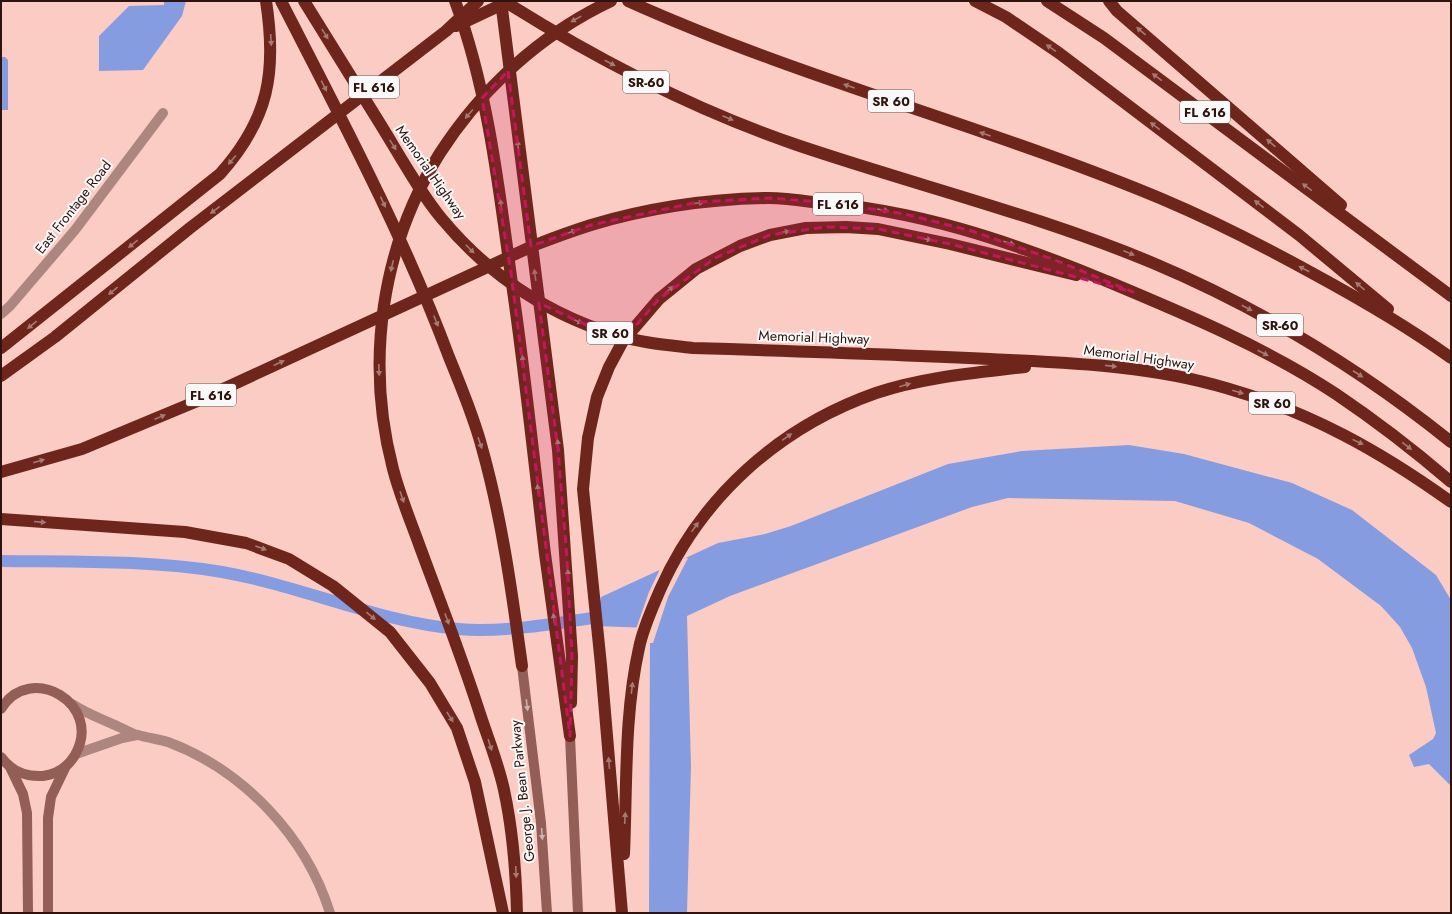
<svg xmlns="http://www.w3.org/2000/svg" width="1452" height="914" font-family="Jost,sans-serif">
<rect width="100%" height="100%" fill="#fbccc3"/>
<g fill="#869ce1">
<polygon points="164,1 186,1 182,16 143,70 99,71 99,36 129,6 164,5"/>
<polygon points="1,57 5,57 8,60 8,110 1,110"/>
<polygon points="1129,445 1184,454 1292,483 1352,510 1436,575 1451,600 1451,786 1429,764 1414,767 1409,755 1433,739 1436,733 1426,687 1412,648 1400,627 1381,606 1318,559 1249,523 1175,501 1008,498 972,507 730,596 687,616 691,766 687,913 649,913 650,628 595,626 601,597 718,543 765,534 791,526 948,464 1022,451"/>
</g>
<polygon fill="#fbccc3" points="688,558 668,597 653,643 648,643 648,629 636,629 649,592 661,567 678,559"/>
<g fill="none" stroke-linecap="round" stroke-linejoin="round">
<path stroke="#869ce1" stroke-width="12" d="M 1,561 C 74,562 150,560 222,572 C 302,586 378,622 458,629 C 503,633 561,623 605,616"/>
<g stroke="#ac867f" stroke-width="10">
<polyline points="1,314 10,306 75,230 163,113"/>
<path d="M 72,704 C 87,714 102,719 119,727 C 125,729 131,734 138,735 C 148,738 158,739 168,742 C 243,770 306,836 330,913"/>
<polyline points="76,754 122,738 137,735"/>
</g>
<g stroke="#935e55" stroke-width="10">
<polyline points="522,666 541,823 547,913"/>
<path d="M 1,709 C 30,661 104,704 75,755 C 68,767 57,774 43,776 C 26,777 11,771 1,757"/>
<polyline points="570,736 578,913"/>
<polyline points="10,767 23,794 27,813 28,913"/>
<polyline points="48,913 48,818 51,797 65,768"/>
</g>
<g stroke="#6e261c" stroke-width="12">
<path d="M 281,1 C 341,118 403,234 449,357 C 461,387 474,417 482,448 C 502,519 512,593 522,666"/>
<path d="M 304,1 C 329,41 354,82 379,122 C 399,154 418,190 442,219 C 488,274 547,314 616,335 C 641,343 667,345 693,348 C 792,351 891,354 990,359 C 1070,363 1149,365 1226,388 C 1310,412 1380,451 1451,502"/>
<path d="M 455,1 C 490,95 500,199 514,298 C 526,383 535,469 545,554 C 553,615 562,675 570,736"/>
<polyline points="501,1 558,450 572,656 571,703"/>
<path d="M 504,1 C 596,59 694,110 797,145 C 915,185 1038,215 1153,263 C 1260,308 1360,369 1451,442"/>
<path d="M 628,1 C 801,79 987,126 1162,199 C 1214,221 1263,246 1312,273 C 1360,299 1407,326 1451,358"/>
<polyline points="975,1 1006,17 1059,53 1299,235 1388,309"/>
<polyline points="1047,1 1104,38 1451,296"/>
<polyline points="1109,1 1117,11 1341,205"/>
<polyline points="456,26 507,2"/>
<path d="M 1,348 L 220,174 C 269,119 277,72 266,1"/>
<polyline points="1,376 55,337 190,228 446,31 478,1"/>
<path d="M 1,472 L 82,449 L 195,402 L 535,245 C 553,238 572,231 591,225 C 648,208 708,199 768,198 C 782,198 798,200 812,202 C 915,209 1010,241 1104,280 C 1183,313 1265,347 1336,394 C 1376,421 1415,451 1451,482"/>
<polyline points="1,519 185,532 246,543 289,559 333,586 390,632 430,683 457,728 475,782 503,913"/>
<path d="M 624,854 C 627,786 624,715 639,648 C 643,628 652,609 660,590 C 701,497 779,427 876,393 C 924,377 975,373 1025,367"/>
<path d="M 517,913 C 516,872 513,831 504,790 C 499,766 489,741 481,717 C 463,660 441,604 420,547 C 411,522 400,496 393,469 C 365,362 381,247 440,153 C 482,88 541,34 611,1"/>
<polyline points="622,913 601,665 583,489 588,438 597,397 609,367 623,341 659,299 696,269 740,246 770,235 806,228 846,227 878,229 950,244 1076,275"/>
</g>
</g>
<defs><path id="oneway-solid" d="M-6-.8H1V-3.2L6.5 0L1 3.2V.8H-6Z"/></defs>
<g fill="#a67a74">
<use href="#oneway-solid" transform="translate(576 19) rotate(151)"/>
<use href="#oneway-solid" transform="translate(1141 31) rotate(-139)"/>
<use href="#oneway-solid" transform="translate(325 34) rotate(58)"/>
<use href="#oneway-solid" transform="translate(271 40) rotate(87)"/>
<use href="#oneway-solid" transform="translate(1051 48) rotate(-145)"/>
<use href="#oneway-solid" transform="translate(610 63) rotate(28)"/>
<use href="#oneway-solid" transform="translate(1157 77) rotate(-144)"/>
<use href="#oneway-solid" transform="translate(324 86) rotate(63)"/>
<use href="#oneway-solid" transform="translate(849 86) rotate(-161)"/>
<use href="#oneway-solid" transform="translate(469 114) rotate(131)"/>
<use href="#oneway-solid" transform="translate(728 118) rotate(23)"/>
<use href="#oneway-solid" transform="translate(1155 126) rotate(-143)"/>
<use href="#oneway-solid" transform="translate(985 134) rotate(-161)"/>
<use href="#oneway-solid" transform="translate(1271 143) rotate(-139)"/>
<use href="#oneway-solid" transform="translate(393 145) rotate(58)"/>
<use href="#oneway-solid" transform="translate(518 146) rotate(-98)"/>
<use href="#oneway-solid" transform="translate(232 160) rotate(130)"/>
<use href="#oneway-solid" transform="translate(1307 187) rotate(-144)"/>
<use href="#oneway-solid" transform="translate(383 202) rotate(65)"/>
<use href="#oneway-solid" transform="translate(698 203) rotate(-7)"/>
<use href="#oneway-solid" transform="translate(1259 204) rotate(-142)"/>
<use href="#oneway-solid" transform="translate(501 205) rotate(-98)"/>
<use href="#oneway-solid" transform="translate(215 210) rotate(143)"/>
<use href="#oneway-solid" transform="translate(883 210) rotate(10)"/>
<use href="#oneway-solid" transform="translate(571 232) rotate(-19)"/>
<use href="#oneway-solid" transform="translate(784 232) rotate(-12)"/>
<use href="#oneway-solid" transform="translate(926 239) rotate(11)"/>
<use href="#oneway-solid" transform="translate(1009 243) rotate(18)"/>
<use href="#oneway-solid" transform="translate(133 244) rotate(141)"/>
<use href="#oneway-solid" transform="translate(470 249) rotate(45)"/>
<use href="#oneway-solid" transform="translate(1129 253) rotate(22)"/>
<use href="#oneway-solid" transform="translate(392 266) rotate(103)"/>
<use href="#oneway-solid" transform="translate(1304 269) rotate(-152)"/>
<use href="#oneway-solid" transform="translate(535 275) rotate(-98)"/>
<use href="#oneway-solid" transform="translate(1360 286) rotate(-140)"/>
<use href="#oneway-solid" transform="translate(669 290) rotate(-41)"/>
<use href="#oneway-solid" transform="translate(113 291) rotate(141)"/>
<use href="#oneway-solid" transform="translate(1247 308) rotate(28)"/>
<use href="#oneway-solid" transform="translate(436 321) rotate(68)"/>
<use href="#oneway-solid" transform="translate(577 321) rotate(25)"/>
<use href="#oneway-solid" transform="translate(32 325) rotate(141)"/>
<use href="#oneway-solid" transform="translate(1263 353) rotate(27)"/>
<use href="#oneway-solid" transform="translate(523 361) rotate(-98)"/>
<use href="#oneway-solid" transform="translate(279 363) rotate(-25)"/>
<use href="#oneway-solid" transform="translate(1111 366) rotate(6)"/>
<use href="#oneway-solid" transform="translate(379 370) rotate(88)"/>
<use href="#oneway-solid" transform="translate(1358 374) rotate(33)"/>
<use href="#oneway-solid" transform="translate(905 385) rotate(-16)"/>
<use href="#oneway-solid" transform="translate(1238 392) rotate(18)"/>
<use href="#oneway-solid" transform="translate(160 417) rotate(-22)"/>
<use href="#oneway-solid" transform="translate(787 437) rotate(-35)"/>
<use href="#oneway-solid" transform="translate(1358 442) rotate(26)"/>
<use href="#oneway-solid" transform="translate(480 443) rotate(71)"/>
<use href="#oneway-solid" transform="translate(558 445) rotate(-97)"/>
<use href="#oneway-solid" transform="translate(1407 446) rotate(38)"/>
<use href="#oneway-solid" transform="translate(39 461) rotate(-16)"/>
<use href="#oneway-solid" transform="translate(538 490) rotate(-97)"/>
<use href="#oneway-solid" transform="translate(402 497) rotate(71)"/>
<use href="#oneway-solid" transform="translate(40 522) rotate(5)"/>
<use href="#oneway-solid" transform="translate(695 527) rotate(-55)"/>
<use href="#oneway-solid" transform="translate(261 548) rotate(20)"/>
<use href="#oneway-solid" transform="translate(568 575) rotate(-93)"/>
<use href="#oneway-solid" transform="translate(371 616) rotate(39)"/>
<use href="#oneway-solid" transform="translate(447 619) rotate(70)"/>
<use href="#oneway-solid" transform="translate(554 619) rotate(-98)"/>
<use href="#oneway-solid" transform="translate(632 688) rotate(-83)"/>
<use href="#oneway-solid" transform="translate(450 717) rotate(58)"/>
<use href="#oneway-solid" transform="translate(490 745) rotate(72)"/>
<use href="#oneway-solid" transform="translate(609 763) rotate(-95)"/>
<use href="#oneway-solid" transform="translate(625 818) rotate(-87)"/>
<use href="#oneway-solid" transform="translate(516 872) rotate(88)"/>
</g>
<g fill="#cbb3af">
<use href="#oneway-solid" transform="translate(527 705) rotate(83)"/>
<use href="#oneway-solid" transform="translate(542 834) rotate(86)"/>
</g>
<path fill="#c2185b" fill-opacity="0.2" stroke="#c2185b" stroke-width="3" stroke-dasharray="8 5" stroke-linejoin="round" d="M 508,71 L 531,246 L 591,225 L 698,202 L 770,198 L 832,203 L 905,214 L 972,231 L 1055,260 L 1133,292 L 950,244 L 878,229 L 826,227 L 770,235 L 715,258 L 659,299 L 626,337 L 584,324 L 539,303 L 558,450 L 567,558 L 572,656 L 570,736 L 511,273 L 482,98 Z"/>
<g text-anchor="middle" stroke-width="4" stroke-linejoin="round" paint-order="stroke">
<g fill="#f9f9f9" stroke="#6b5854" stroke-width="1">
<rect x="623" y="71" width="46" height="22" rx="3"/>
<rect x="349" y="76" width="50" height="22" rx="3"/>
<rect x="868" y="90" width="46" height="22" rx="3"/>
<rect x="1180" y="101" width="50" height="22" rx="3"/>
<rect x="813" y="193" width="50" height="22" rx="3"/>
<rect x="1257" y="314" width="46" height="22" rx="3"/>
<rect x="587" y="322" width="46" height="22" rx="3"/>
<rect x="186" y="384" width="50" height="22" rx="3"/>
<rect x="1249" y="392" width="46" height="22" rx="3"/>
</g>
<g font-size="13" font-weight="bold" fill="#2e130e">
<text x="646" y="87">SR-60</text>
<text x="374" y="92">FL 616</text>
<text x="891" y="106">SR 60</text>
<text x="1205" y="117">FL 616</text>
<text x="838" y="209">FL 616</text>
<text x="1280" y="330">SR-60</text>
<text x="610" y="338">SR 60</text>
<text x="211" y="400">FL 616</text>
<text x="1272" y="408">SR 60</text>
</g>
<g font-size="14" fill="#2e130e" stroke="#f9f9f9">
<text transform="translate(431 172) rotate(55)" y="5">Memorial Highway</text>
<text transform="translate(73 207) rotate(-52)" y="5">East Frontage Road</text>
<text transform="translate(814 337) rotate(2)" y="5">Memorial Highway</text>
<text transform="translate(1139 357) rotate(8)" y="5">Memorial Highway</text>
<text transform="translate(522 791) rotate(-96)" y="5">George J. Bean Parkway</text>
</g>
</g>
<rect width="1452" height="914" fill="none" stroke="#2e130e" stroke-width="4"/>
</svg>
